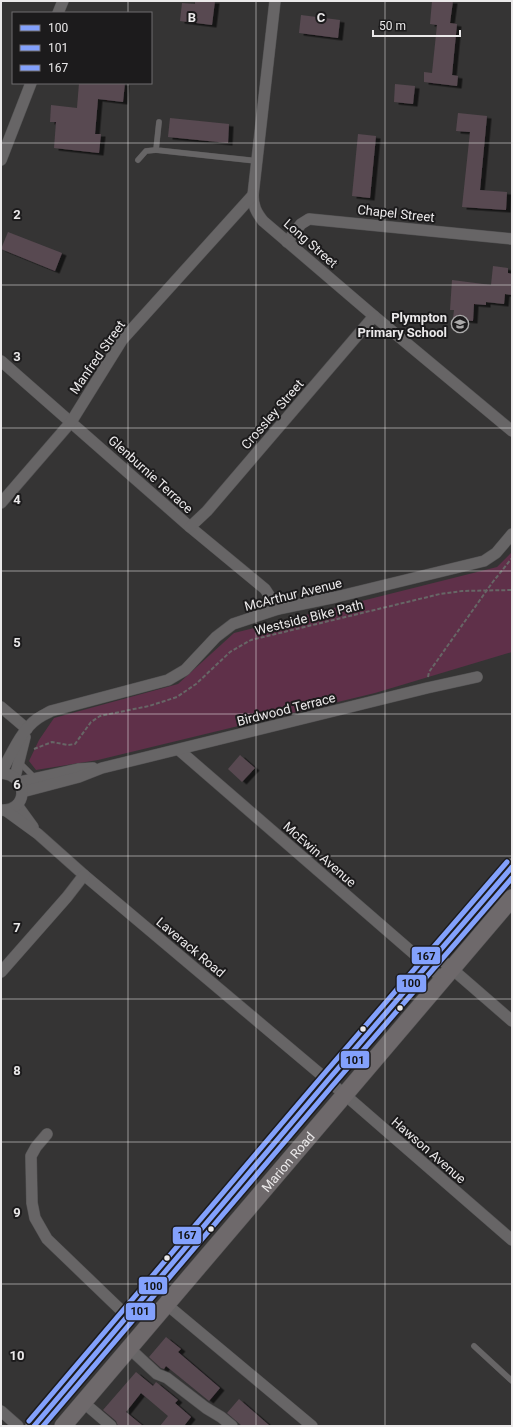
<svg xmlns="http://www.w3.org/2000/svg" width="513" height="1427" font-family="Roboto,sans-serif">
<defs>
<filter id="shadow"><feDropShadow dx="4.5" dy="2.5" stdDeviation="0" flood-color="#0009"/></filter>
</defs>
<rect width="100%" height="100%" fill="#353434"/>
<polygon fill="#5f3049" points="512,552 512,652 375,693 98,760 36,770 29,761 39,740 54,718 178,684 234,633 497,567"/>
<g fill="#584951" filter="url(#shadow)">
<polygon points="195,1 215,1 212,25 180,21 182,3 195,4"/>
<polygon points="432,1 453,1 450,23 457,24 452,75 458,76 457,86 424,82 424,72 432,73 437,25 430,24"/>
<polygon points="301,15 340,20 338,38 299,33"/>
<polygon points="79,83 125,83 123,102 98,99 95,134 101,134 99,153 54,148 56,122 50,122 51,105 77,108"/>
<polygon points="395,84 415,86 413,104 394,102"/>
<polygon points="458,113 487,116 480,190 507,192 506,210 462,207 470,132 456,131"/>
<polygon points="170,118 229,124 228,143 168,137"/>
<polygon points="358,134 376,136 370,198 352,196"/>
<polygon points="8,232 62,253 55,271 1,249"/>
<polygon points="493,266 508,268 508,273 512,274 512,295 505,294 504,304 486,302 486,305 474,304 473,321 453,319 454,310 450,310 452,280 491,285"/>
<polygon points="240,755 255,768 242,782 228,769"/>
<polygon points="166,1337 181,1349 178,1352 220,1388 209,1401 166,1366 164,1369 161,1368 149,1357"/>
<polygon points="136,1372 153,1386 156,1382 178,1400 175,1403 191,1417 184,1426 160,1426 168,1416 141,1393 126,1412 143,1426 118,1426 116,1421 103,1410"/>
<polygon points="239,1399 270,1426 242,1426 227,1413"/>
</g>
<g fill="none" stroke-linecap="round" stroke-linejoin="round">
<defs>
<g id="lane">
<polyline points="159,122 156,150 257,161"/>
<polyline points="138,160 146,151 156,150"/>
<polyline points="19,762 35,778"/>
<polyline points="474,1346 512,1381"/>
</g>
<g id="street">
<path d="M 275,1 L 253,195 C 253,206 256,212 263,221 L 374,316 L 512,431"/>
<polyline points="58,13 63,1"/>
<polyline points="1,160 31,83"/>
<polyline points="287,242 301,224 309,219 512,239"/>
<polyline points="1,361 190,527 265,589 278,609"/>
<polyline points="1,503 71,422 122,340 253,195"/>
<polyline points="190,527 207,511 374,316"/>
<polyline points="1,707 27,729"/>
<polyline points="179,750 443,979"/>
<polyline points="15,777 25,737"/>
<polyline points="19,782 78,769 93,768"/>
<polyline points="22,792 79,777 102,768 427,688 477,677"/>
<polyline points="17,805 33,827"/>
<path d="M 1,810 C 26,813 32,776 1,773 C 10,757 21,730 37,719 C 41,716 46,714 51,711 L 168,680 L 185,670 L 216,637 L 233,624 L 278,609 L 336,597 L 484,561 L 496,553 L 512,534"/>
<polyline points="5,810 38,834 84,875 344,1094 512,1240"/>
<polyline points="436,955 512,1021"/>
<polyline points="1,972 67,897 84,875"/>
<polyline points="47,1134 36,1147 31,1156 32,1203 35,1218 47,1239 127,1316"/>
<polyline points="166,1304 312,1426"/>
<polyline points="129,1348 157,1374 167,1378 206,1408 221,1417 232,1426"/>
<polyline points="83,1402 111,1426"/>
<polyline points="1,1411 18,1426"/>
</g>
<g id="primary">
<polyline points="34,1426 328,1080 512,867"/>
<path id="s1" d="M 63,1426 L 512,898"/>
</g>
</defs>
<use href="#lane" stroke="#525152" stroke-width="6"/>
<use href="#street" stroke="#525152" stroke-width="12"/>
<use href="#primary" stroke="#525152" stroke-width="18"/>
<g stroke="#676666" stroke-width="2" stroke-dasharray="4 2" stroke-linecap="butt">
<polyline points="428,677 429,672 492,583 512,558"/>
<polyline points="34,749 52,742 68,745 75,744 91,722 100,716 149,706 177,697 196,684 230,652 251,640 440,594 462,591 512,590"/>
</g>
<use href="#lane" stroke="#676566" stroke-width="5.5"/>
<use href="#street" stroke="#676566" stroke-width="11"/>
<use href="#primary" stroke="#6e696b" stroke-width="17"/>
<defs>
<polyline id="bus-1" points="34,1426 328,1080 512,867"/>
<polyline id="bus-2" points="43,1426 333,1085 512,878"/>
<polyline id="bus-3" points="29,1421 323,1075 507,862"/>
</defs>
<use href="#bus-1" stroke="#1c1b1c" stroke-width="8"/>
<use href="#bus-2" stroke="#1c1b1c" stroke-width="8"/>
<use href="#bus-3" stroke="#1c1b1c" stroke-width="8"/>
<use href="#bus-1" stroke="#83a1fc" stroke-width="5"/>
<use href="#bus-2" stroke="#83a1fc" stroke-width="5"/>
<use href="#bus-3" stroke="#83a1fc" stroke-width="5"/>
</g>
<path fill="none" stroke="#ebe9ea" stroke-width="1" stroke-opacity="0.55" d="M 128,1 L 128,13M 256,1 L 256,1426M 385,1 L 385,1426M 128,83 L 128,1426M 1,143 L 512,143M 1,285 L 512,285M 1,428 L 512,428M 1,571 L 512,571M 1,714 L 512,714M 1,856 L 512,856M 1,999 L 512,999M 1,1142 L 512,1142M 1,1284 L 512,1284"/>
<defs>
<symbol id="school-ring" viewBox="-11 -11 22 22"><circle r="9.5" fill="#1c1b1c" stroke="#abaaaa" stroke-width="1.5"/><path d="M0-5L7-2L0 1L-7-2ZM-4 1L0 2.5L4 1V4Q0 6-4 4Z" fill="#abaaaa"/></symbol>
</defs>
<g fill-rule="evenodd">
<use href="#school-ring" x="450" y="314" width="20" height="20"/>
</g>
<g fill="#ebe9ea" stroke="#1c1b1c" stroke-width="1.5">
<circle cx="400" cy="1008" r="3.5"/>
<circle cx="363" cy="1029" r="3.5"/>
<circle cx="211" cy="1229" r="3.5"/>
<circle cx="167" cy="1258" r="3.5"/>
</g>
<g text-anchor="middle" stroke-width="4" stroke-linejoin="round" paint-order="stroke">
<g font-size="13" fill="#ebe9ea" stroke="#1c1b1c">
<text transform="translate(396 213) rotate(6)" y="5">Chapel Street</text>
<text transform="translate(311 243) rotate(41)" y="5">Long Street</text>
<text transform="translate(97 357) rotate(-55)" y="5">Manfred Street</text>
<text transform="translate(272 414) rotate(-49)" y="5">Crossley Street</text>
<text transform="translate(151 474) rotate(42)" y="5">Glenburnie Terrace</text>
<text transform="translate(293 594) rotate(-14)" y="5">McArthur Avenue</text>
<text transform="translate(309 617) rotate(-14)" y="5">Westside Bike Path</text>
<text transform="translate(286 709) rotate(-14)" y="5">Birdwood Terrace</text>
<text transform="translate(320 854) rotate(41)" y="5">McEwin Avenue</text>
<text transform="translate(191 947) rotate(40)" y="5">Laverack Road</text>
<text transform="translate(429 1150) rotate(41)" y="5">Hawson Avenue</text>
<text dy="5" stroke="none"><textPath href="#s1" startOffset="347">Marion Road</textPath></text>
</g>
<g font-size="13" font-weight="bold" fill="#ebe9ea" stroke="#1c1b1c" text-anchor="end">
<text x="447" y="322">Plympton<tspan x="447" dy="15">Primary School</tspan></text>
</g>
</g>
<g font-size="13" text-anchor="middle" font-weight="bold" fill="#ebe9ea" stroke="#1c1b1c" stroke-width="4" stroke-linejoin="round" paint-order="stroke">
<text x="192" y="22">B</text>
<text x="321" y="22">C</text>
<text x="17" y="219">2</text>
<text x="17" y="361">3</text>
<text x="17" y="504">4</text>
<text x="17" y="647">5</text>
<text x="17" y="789">6</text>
<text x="17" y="932">7</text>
<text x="17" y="1075">8</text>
<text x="17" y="1217">9</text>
<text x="17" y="1360">10</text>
</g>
<g stroke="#1c1b1c" stroke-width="1.5">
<rect x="411" y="946" width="30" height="19" rx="4" fill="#83a1fc"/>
<rect x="396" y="974" width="31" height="19" rx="4" fill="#83a1fc"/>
<rect x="340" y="1050" width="30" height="19" rx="4" fill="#83a1fc"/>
<rect x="172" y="1226" width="30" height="19" rx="4" fill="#83a1fc"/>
<rect x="138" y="1276" width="30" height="19" rx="4" fill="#83a1fc"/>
<rect x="125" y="1302" width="31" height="19" rx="4" fill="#83a1fc"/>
</g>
<g font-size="11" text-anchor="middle" font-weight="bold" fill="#111">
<text x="426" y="960">167</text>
<text x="411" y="987">100</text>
<text x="355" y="1064">101</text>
<text x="187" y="1239">167</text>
<text x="153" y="1290">100</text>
<text x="140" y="1315">101</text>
</g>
<rect width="513" height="1427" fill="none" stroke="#ebe9ea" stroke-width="4"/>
<rect x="12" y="12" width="140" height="72" fill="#1c1b1c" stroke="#6f6d6e"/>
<rect x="20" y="25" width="20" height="6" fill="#83a1fc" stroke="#6f6d6e"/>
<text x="48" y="32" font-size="12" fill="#ebe9ea">100</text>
<rect x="20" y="45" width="20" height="6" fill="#83a1fc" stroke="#6f6d6e"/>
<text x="48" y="52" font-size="12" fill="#ebe9ea">101</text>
<rect x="20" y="65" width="20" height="6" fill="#83a1fc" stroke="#6f6d6e"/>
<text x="48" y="72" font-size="12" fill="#ebe9ea">167</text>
<path d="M373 30v6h87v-6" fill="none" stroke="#ebe9ea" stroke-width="2"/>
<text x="379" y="30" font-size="12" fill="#ebe9ea" stroke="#1c1b1c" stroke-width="3" paint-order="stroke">50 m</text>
</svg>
